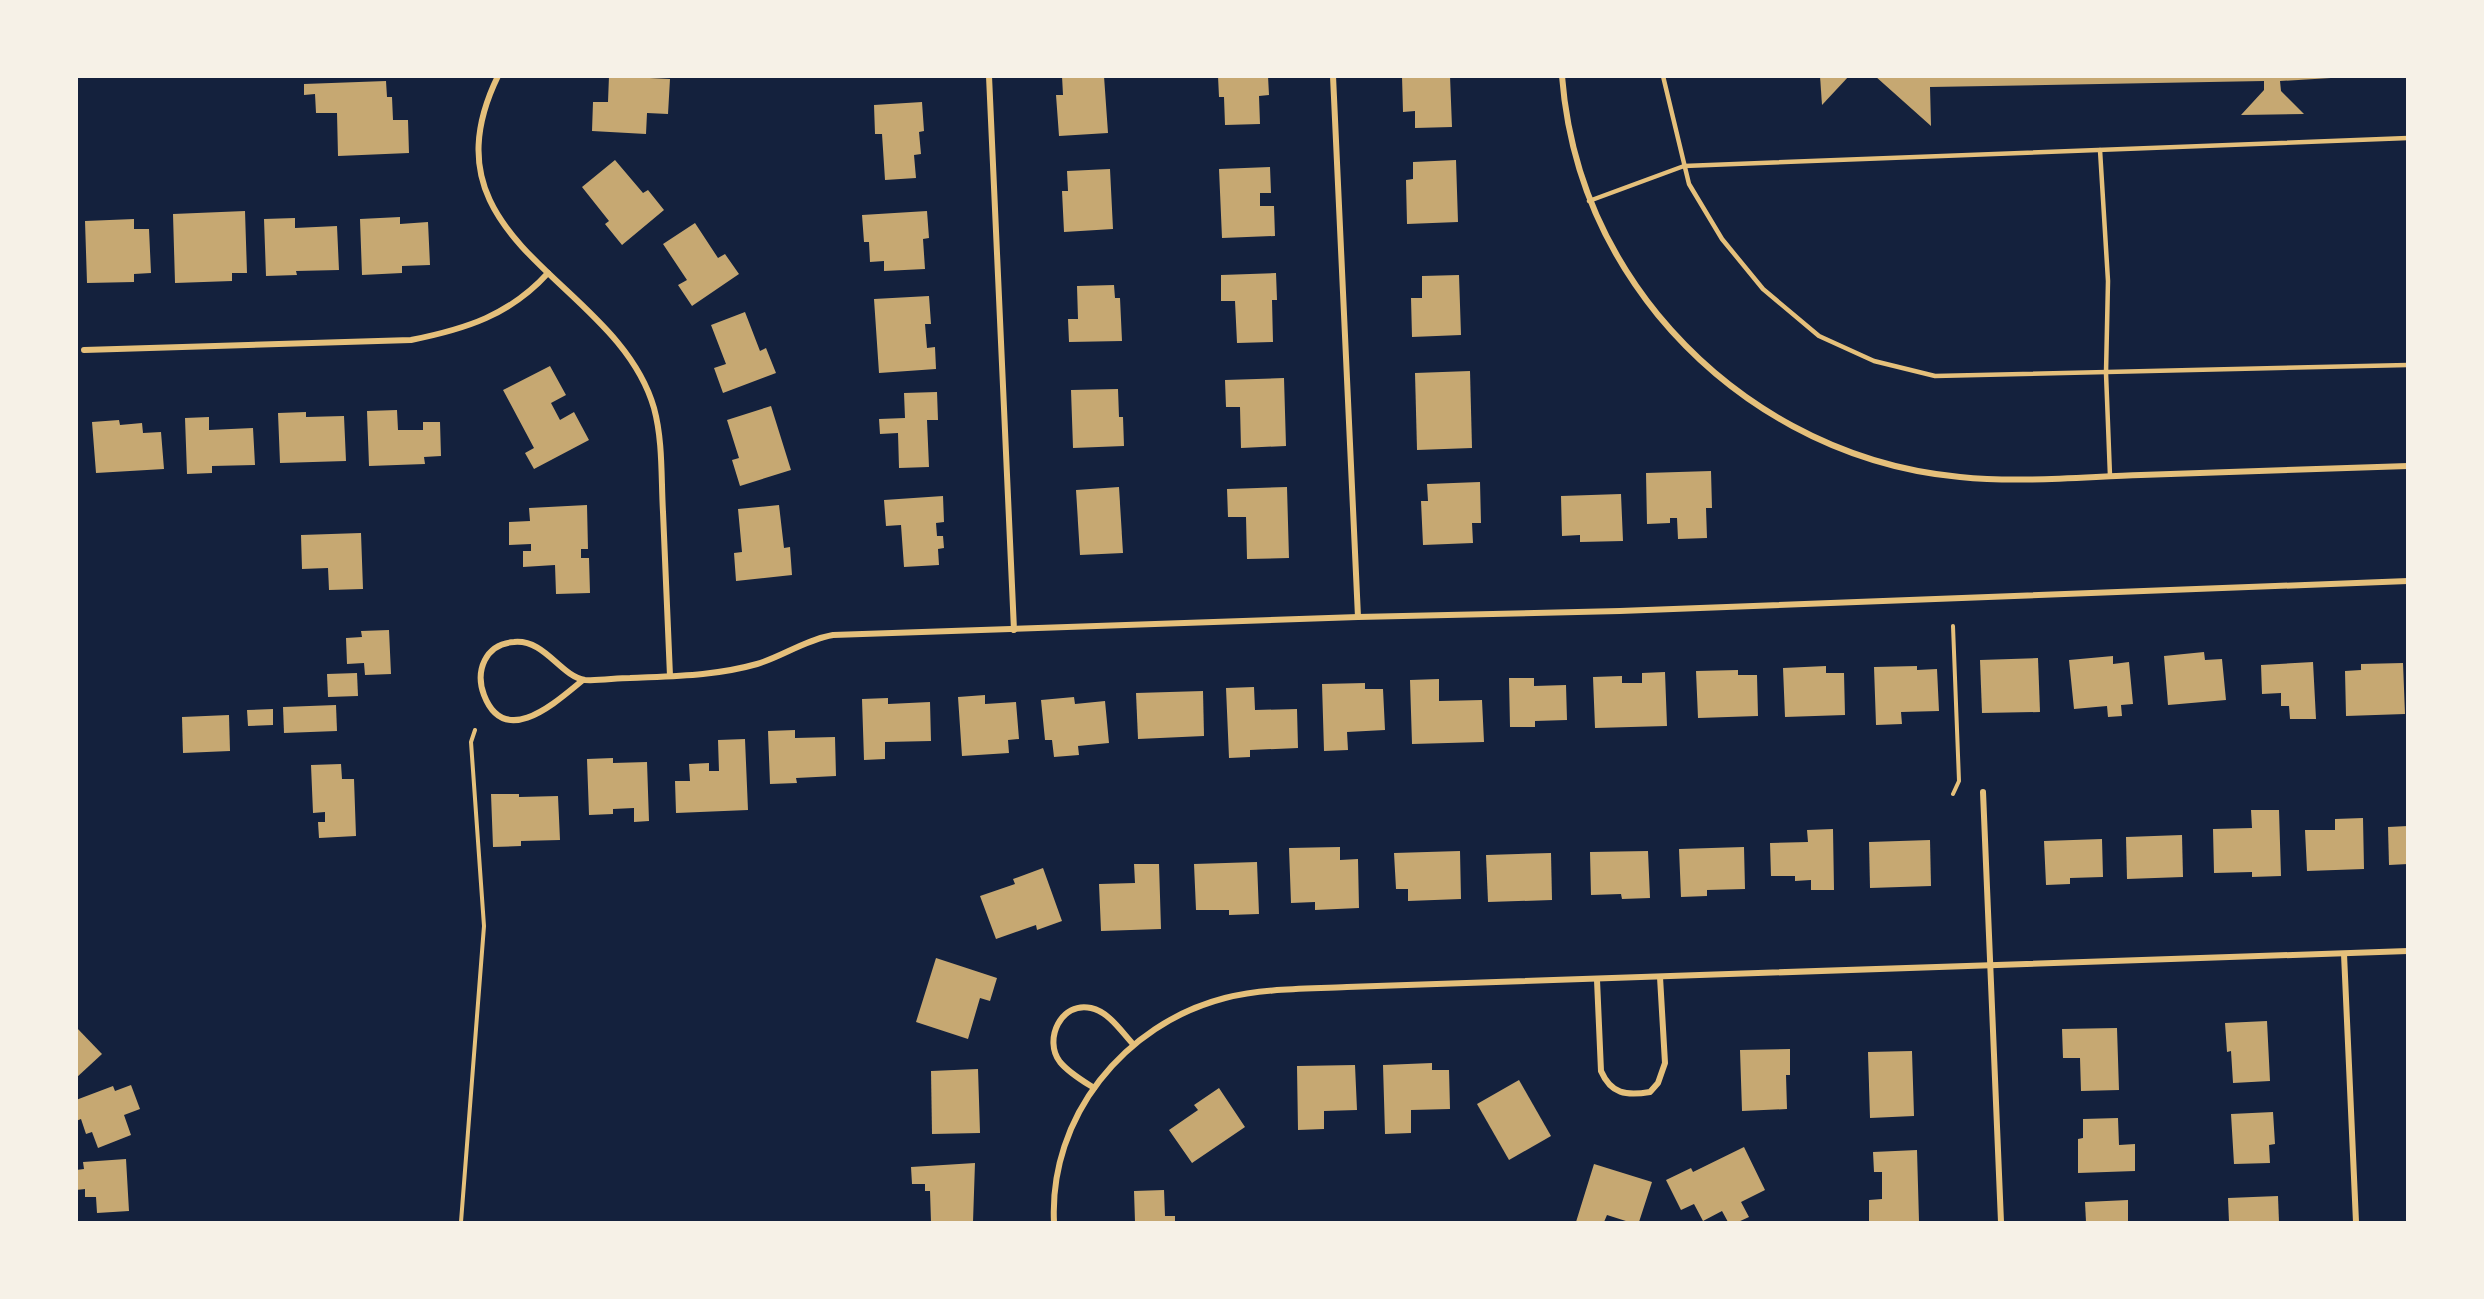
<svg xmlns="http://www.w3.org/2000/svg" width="2484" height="1299" font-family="'Titillium Web',sans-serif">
<rect width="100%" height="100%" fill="#14213d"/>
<g fill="#c6a872">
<polygon points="609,76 670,79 668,114 647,113 646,134 592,131 593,102 608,102"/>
<polygon points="1062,76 1104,76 1108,133 1059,136 1056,95 1063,95"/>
<polygon points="1218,76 1268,76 1269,95 1259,96 1260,124 1225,125 1224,97 1219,97"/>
<polygon points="1402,76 1450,76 1452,127 1415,128 1415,111 1403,112"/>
<polygon points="1820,76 1849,76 1822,105"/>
<polygon points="1875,76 2331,76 2331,78 2280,81 2281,91 2304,114 2241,115 2264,90 2264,81 1930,87 1931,126"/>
<polygon points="386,81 387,97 392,97 393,120 408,120 409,153 338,156 337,113 316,113 315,94 304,95 304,84"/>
<polygon points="922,102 924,131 919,132 921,154 914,155 916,178 885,180 882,134 875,134 874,105"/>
<polygon points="615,160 643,193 648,190 664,210 622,245 605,224 609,221 582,187"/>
<polygon points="1456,160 1458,222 1407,224 1406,180 1413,179 1413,162"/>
<polygon points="1270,167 1271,193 1260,193 1260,206 1274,206 1275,236 1222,238 1219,169"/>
<polygon points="1110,169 1113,229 1064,232 1062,191 1068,191 1067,171"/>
<polygon points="245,211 247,273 232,273 232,281 175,283 173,214"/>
<polygon points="927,211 929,238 923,239 925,269 884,271 884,261 870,262 869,242 864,242 862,215"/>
<polygon points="400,217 400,224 428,222 430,265 402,266 402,273 362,275 360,219"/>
<polygon points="295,218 295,228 337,226 339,270 296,271 297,275 266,276 264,219"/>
<polygon points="134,219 134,229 149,229 151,273 134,274 134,282 87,283 85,221"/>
<polygon points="695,223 718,258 725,254 739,274 692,306 678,285 687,280 663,244"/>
<polygon points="1276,273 1277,300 1272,300 1273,342 1237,343 1235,301 1221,301 1221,275"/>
<polygon points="1459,275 1461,335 1412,337 1411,298 1422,298 1422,276"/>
<polygon points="1114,285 1115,298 1120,298 1122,341 1069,342 1068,319 1078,319 1077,286"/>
<polygon points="929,296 931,324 925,324 927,348 935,347 936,369 879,373 874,299"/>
<polygon points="745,312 760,351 766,348 776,373 723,393 714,368 726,364 711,325"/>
<polygon points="550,366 566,395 551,403 560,420 574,412 589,440 534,469 525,453 534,448 503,390"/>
<polygon points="1470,371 1472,448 1417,450 1415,373"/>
<polygon points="1284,378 1286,446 1241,448 1240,407 1226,407 1225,380"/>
<polygon points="1118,389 1119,417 1123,417 1124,446 1073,448 1071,390"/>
<polygon points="937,392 938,420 927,420 929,467 899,468 898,433 880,434 879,419 905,418 904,393"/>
<polygon points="771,406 791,470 740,486 732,460 739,458 727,420"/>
<polygon points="397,410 398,430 423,430 423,422 440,422 441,456 424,457 425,464 369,466 367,411"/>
<polygon points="306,412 306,417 344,416 346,461 280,463 278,413"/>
<polygon points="209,417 209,430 253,428 255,465 212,466 212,473 187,474 185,418"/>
<polygon points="119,420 120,425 142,423 143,433 161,432 164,469 96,473 92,422"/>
<polygon points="1711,471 1712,508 1706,508 1707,538 1678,539 1677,518 1670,518 1670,523 1647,524 1646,473"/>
<polygon points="1480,482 1481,523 1472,523 1473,543 1423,545 1421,501 1428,501 1427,484"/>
<polygon points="1119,487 1123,553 1080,555 1076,490"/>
<polygon points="1287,487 1289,558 1247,559 1246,517 1228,517 1227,489"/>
<polygon points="1621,494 1623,541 1580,542 1580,535 1562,536 1561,496"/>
<polygon points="943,496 944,522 936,523 937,536 943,536 944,548 938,549 939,565 904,567 901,525 886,526 884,500"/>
<polygon points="587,505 588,549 581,549 581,558 589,558 590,593 556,594 555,565 523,567 523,551 531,551 531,544 509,545 509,522 530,521 529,508"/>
<polygon points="779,505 784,548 790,547 792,575 736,581 734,553 742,552 738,509"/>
<polygon points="361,533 363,589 329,590 328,568 302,569 301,535"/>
<polygon points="389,630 391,674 365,675 364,663 347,664 346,638 362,637 361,631"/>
<polygon points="2204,652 2205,660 2222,659 2226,700 2168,705 2164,656"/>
<polygon points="2113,656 2113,664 2129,662 2133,704 2121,705 2122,716 2108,717 2107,706 2074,709 2069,660"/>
<polygon points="2038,658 2040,712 1982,713 1980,660"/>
<polygon points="2313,662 2316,719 2290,719 2289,706 2281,706 2281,693 2262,694 2261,665"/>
<polygon points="2403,663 2405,714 2346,716 2345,671 2361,670 2361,664"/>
<polygon points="1826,666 1826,673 1844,673 1845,715 1785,717 1783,668"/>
<polygon points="1917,666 1917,670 1937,669 1939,711 1901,712 1902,724 1876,725 1874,667"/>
<polygon points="1738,670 1738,675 1757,675 1758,716 1698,718 1696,671"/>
<polygon points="1665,672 1667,726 1595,728 1593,677 1622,676 1622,683 1642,683 1642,673"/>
<polygon points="357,673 358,696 328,697 327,674"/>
<polygon points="1509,678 1534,678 1534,686 1566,685 1567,720 1535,721 1535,727 1510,727"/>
<polygon points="1439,679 1439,701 1482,700 1484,742 1412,744 1410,680"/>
<polygon points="1365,683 1365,689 1383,689 1385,730 1347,732 1348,750 1324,751 1322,684"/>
<polygon points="1254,687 1255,710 1297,709 1298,748 1250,750 1250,757 1229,758 1226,688"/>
<polygon points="1203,691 1204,736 1138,739 1136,693"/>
<polygon points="985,695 985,704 1016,702 1019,739 1008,740 1009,753 962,756 958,697"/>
<polygon points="1074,697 1075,704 1105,701 1109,743 1078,746 1079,755 1054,757 1052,740 1045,740 1041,700"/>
<polygon points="888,698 888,704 930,702 931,741 885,742 885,759 864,760 862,699"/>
<polygon points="336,705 337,731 284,733 283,707"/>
<polygon points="273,709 273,725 248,726 247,710"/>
<polygon points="229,715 230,751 183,753 182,717"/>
<polygon points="795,730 795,738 835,737 836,776 796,778 797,783 770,784 768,731"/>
<polygon points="745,739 748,810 676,813 675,781 690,781 689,764 709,763 709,771 719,771 718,740"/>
<polygon points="613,758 613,763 647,762 649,821 634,822 634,808 613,809 613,814 589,815 587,759"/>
<polygon points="341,764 342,779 354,779 356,836 319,838 318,822 325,822 325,812 313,813 311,765"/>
<polygon points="491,794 519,794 519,797 558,796 560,840 521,841 521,846 493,847"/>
<polygon points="2251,810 2279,810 2281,876 2252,877 2252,872 2214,873 2213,829 2252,828"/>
<polygon points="2363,818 2364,869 2307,871 2305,830 2335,830 2335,819"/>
<polygon points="2408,826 2408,864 2389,865 2388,827"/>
<polygon points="1833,829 1834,890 1811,890 1811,880 1795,881 1795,876 1771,876 1770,843 1808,842 1807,830"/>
<polygon points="2182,835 2183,877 2127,879 2126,837"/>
<polygon points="2102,839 2103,877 2070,878 2070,884 2046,885 2044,841"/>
<polygon points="1930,840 1931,886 1870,888 1869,842"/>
<polygon points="1340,847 1340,860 1358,859 1359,908 1315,910 1315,902 1291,903 1289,848"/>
<polygon points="1744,847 1745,889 1707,890 1707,896 1681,897 1679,849"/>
<polygon points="1460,851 1461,899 1408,901 1408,889 1396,889 1394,853"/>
<polygon points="1648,851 1650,898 1622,899 1621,894 1591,895 1590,852"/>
<polygon points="1551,853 1552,900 1488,902 1486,855"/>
<polygon points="1257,862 1259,914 1229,915 1229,910 1196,910 1194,864"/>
<polygon points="1134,864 1159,864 1161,929 1101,931 1099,884 1135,883"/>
<polygon points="1043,868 1062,921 1037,930 1036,925 996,939 980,896 1015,884 1013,879"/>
<polygon points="936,958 997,978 990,1001 980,998 968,1039 916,1022"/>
<polygon points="2267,1021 2270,1081 2233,1083 2231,1051 2227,1052 2225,1023"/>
<polygon points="76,1027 102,1054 76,1078"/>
<polygon points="2117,1028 2119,1090 2081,1091 2080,1058 2063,1058 2062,1029"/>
<polygon points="1790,1049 1790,1075 1786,1075 1787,1109 1742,1111 1740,1050"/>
<polygon points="1912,1051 1914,1116 1870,1118 1868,1052"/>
<polygon points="1432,1063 1432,1070 1449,1070 1450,1109 1411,1110 1411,1133 1385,1134 1383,1065"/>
<polygon points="1355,1065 1357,1110 1324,1111 1324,1129 1298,1130 1297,1066"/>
<polygon points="978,1069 980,1133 932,1134 931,1071"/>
<polygon points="1519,1080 1551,1136 1509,1160 1477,1104"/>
<polygon points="131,1085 140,1109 124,1115 131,1135 98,1148 92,1132 86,1134 81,1119 76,1121 76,1100 113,1086 115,1091"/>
<polygon points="1219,1088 1245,1127 1192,1163 1169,1130 1198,1110 1194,1105"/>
<polygon points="2273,1112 2275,1144 2269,1145 2270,1163 2234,1164 2231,1114"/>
<polygon points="2118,1118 2119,1145 2135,1144 2135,1171 2078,1173 2078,1139 2083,1138 2083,1119"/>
<polygon points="1744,1147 1765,1190 1741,1202 1749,1217 1738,1222 1728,1222 1722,1211 1703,1221 1694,1204 1681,1210 1666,1180 1691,1168 1693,1172"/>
<polygon points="1917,1150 1919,1221 1869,1222 1869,1200 1882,1199 1882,1172 1874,1172 1873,1152"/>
<polygon points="126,1159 129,1211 97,1213 96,1197 85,1197 85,1189 76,1190 76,1170 84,1169 83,1162"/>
<polygon points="975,1163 973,1222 931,1222 930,1191 925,1191 925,1184 912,1184 911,1167"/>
<polygon points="1594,1164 1652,1182 1639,1222 1629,1222 1607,1215 1604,1222 1576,1222"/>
<polygon points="1164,1190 1165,1216 1175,1216 1175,1222 1135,1222 1134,1191"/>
<polygon points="2278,1196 2279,1222 2229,1222 2228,1198"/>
<polygon points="2128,1200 2128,1222 2086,1222 2085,1202"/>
</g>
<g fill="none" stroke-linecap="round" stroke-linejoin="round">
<g stroke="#e5c07b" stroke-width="4">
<polyline points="1953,626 1959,781 1953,794"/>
<polyline points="461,1222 484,926 471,742 475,730"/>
</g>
<g stroke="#e5c07b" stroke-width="4.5">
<polyline points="1663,76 1689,184 1722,239 1763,289 1819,336 1874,361 1935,376 2408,365"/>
<polyline points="2100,150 2108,281 2106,373 2110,476"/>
<polyline points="1589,201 1684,166 2408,138"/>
</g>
<g stroke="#e5c07b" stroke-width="6">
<path d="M 498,76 C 416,244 617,279 654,408 C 663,441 661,478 663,512 C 665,567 668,621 670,676"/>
<polyline points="989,76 1014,630"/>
<polyline points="1333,76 1358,617"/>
<path d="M 1562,76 C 1569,165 1602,246 1658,315 C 1733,406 1841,466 1960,477 C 2019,483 2081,477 2141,475 C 2230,472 2319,469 2408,466"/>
<path d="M 84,350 L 411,340 C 466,329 510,315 548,273"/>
<path d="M 583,680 C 557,701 505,750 484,695 C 475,671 485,644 514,642 C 545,639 560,676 585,680 C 599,681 616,678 630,678 C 673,676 715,676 757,664 C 783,656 805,640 833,635 L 1358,617 L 1620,611 L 2408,581"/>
<polyline points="1983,792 2001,1222"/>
<polyline points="2344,954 2356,1222"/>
<path d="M 1597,980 L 1601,1071 C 1611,1094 1626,1096 1650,1092 L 1658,1083 L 1665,1063 L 1660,977"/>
<path d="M 1094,1088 C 1083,1081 1069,1073 1060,1062 C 1043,1040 1061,1001 1091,1008 C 1109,1012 1121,1031 1133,1044"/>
<path d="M 1054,1222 C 1049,1117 1124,1024 1225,998 C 1265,988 1307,989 1347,987 L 2408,951"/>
</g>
</g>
<rect width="2484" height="1299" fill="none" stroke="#f6f1e7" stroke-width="156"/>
</svg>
